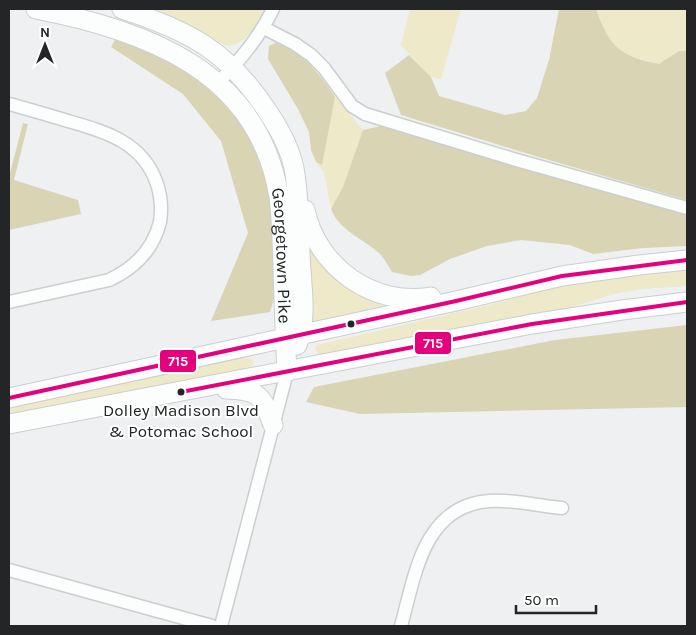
<svg xmlns="http://www.w3.org/2000/svg" width="696" height="635" font-family="Karla,sans-serif">
<rect width="100%" height="100%" fill="#eef0f2"/>
<g fill="#ede9c9">
<path d="M 139,9 L 265,9 C 255,25 248,44 228,46 Z"/>
<polygon points="410,9 461,9 441,79 431,77 401,45"/>
<path d="M 596,9 L 687,9 L 687,51 L 679,51 L 659,64 C 619,55 610,47 596,9 Z"/>
<polygon points="335,97 363,130 343,187 331,209 324,172 316,162 322,164"/>
<polygon points="303,218 310,241 393,305 305,328"/>
<polygon points="687,269 687,286 644,289 613,294 545,316 323,356 318,354 315,348 317,345 489,305 560,286 617,277"/>
<polygon points="235,357 252,359 254,363 252,366 232,372 152,387 9,420 9,405"/>
</g>
<g fill="#d8d4b4">
<path d="M 559,9 L 596,9 C 610,47 619,56 659,64 L 679,51 L 687,51 L 687,200 L 542,158 L 401,115 L 385,73 L 409,55 L 431,77 L 439,96 L 505,115 L 526,111 L 537,98 L 549,60 Z"/>
<polygon points="116,38 127,39 205,78 254,138 266,171 272,206 274,298 270,312 211,321 248,233 221,141 183,94 111,47"/>
<path d="M 277,42 C 297,45 325,80 335,97 L 322,165 L 316,162 L 311,150 L 309,132 L 298,109 L 268,59 L 269,46 Z"/>
<polygon points="23,123 28,124 14,180 78,200 81,214 9,230 9,177"/>
<path d="M 381,126 L 389,127 L 687,211 L 687,246 L 643,248 L 593,254 L 570,245 L 521,240 L 487,246 L 450,259 L 420,275 L 411,276 L 392,272 C 389,267 385,260 381,255 C 365,239 340,232 331,209 L 343,187 L 363,130 Z"/>
<polygon points="687,325 687,407 360,414 306,402 314,387 555,340"/>
</g>
<g fill="none" stroke-linecap="round" stroke-linejoin="round">
<defs>
<g id="street">
<polyline points="264,28 295,44 311,55 324,68 352,106 365,114 513,159 687,208"/>
<path d="M 218,83 C 240,60 259,38 273,9"/>
<path d="M 9,104 C 28,109 48,115 68,121 C 106,132 143,142 157,184 C 161,196 162,209 160,222 C 153,250 135,268 109,280 L 9,302"/>
<polyline points="9,570 212,626"/>
<polyline points="221,626 287,372"/>
<path d="M 401,626 C 415,576 423,506 489,501 C 513,499 538,506 562,508"/>
</g>
<g id="primary">
<path id="s1" d="M 36,9 C 147,31 259,71 279,197 C 282,220 282,243 283,266 C 284,301 285,336 287,372"/>
<path d="M 122,9 C 190,31 228,51 268,112 C 280,130 292,152 295,174 C 299,201 299,228 300,254 C 301,283 308,318 297,345"/>
<path d="M 305,210 C 317,267 373,307 431,297"/>
<path d="M 226,389 C 259,390 262,395 273,425"/>
<polyline points="9,398 456,301 562,276 639,265 687,260"/>
<polyline points="9,424 532,324 622,310 687,302"/>
</g>
</defs>
<use href="#street" stroke="#cccecf" stroke-width="15"/>
<use href="#primary" stroke="#cccecf" stroke-width="21"/>
<use href="#street" stroke="#fcfdfd" stroke-width="12"/>
<use href="#primary" stroke="#fcfdfd" stroke-width="19"/>
<defs>
<g id="bus-1">
<polyline points="181,392 532,324 687,302"/>
<polyline points="9,398 456,301 562,276 687,260"/>
</g>
</defs>
<use href="#bus-1" stroke="#fff" stroke-width="8"/>
<use href="#bus-1" stroke="#e5007d" stroke-width="4"/>
</g>
<g fill="#242526" stroke="#fff" stroke-width="2">
<circle cx="351" cy="324" r="4.5"/>
<circle cx="181" cy="392" r="4.5"/>
</g>
<g text-anchor="middle" stroke-width="4" stroke-linejoin="round" paint-order="stroke">
<g font-size="17" fill="#242526" stroke="#fff">
<text x="181" y="416">Dolley Madison Blvd<tspan x="181" dy="21">&amp; Potomac School</tspan></text>
</g>
<g font-size="18" fill="#242526" stroke="#fff">
<text dy="6" stroke="none"><textPath href="#s1" startOffset="389">Georgetown Pike</textPath></text>
</g>
</g>
<g stroke="#fff" stroke-width="2">
<rect x="414" y="331" width="38" height="24" rx="5" fill="#e5007d"/>
<rect x="159" y="349" width="38" height="24" rx="5" fill="#e5007d"/>
</g>
<g font-size="14" text-anchor="middle" font-weight="bold" fill="#fff">
<text x="433" y="348">715</text>
<text x="178" y="366">715</text>
</g>
<rect width="696" height="635" fill="none" stroke="#242526" stroke-width="20"/>
<g transform="translate(45 45)" stroke="#ffffff" stroke-width="4" paint-order="stroke">
<path d="M0-4L9 19L0 12L-9 19Z" fill="#242526"/>
<text y="-8" font-size="14" font-weight="bold" text-anchor="middle" fill="#242526">N</text>
</g>
<path d="M516 605v8h80v-8" fill="none" stroke="#242526" stroke-width="2.5"/>
<text x="524" y="605" font-size="15" fill="#242526" stroke="#ffffff" stroke-width="4" paint-order="stroke">50 m</text>
</svg>
